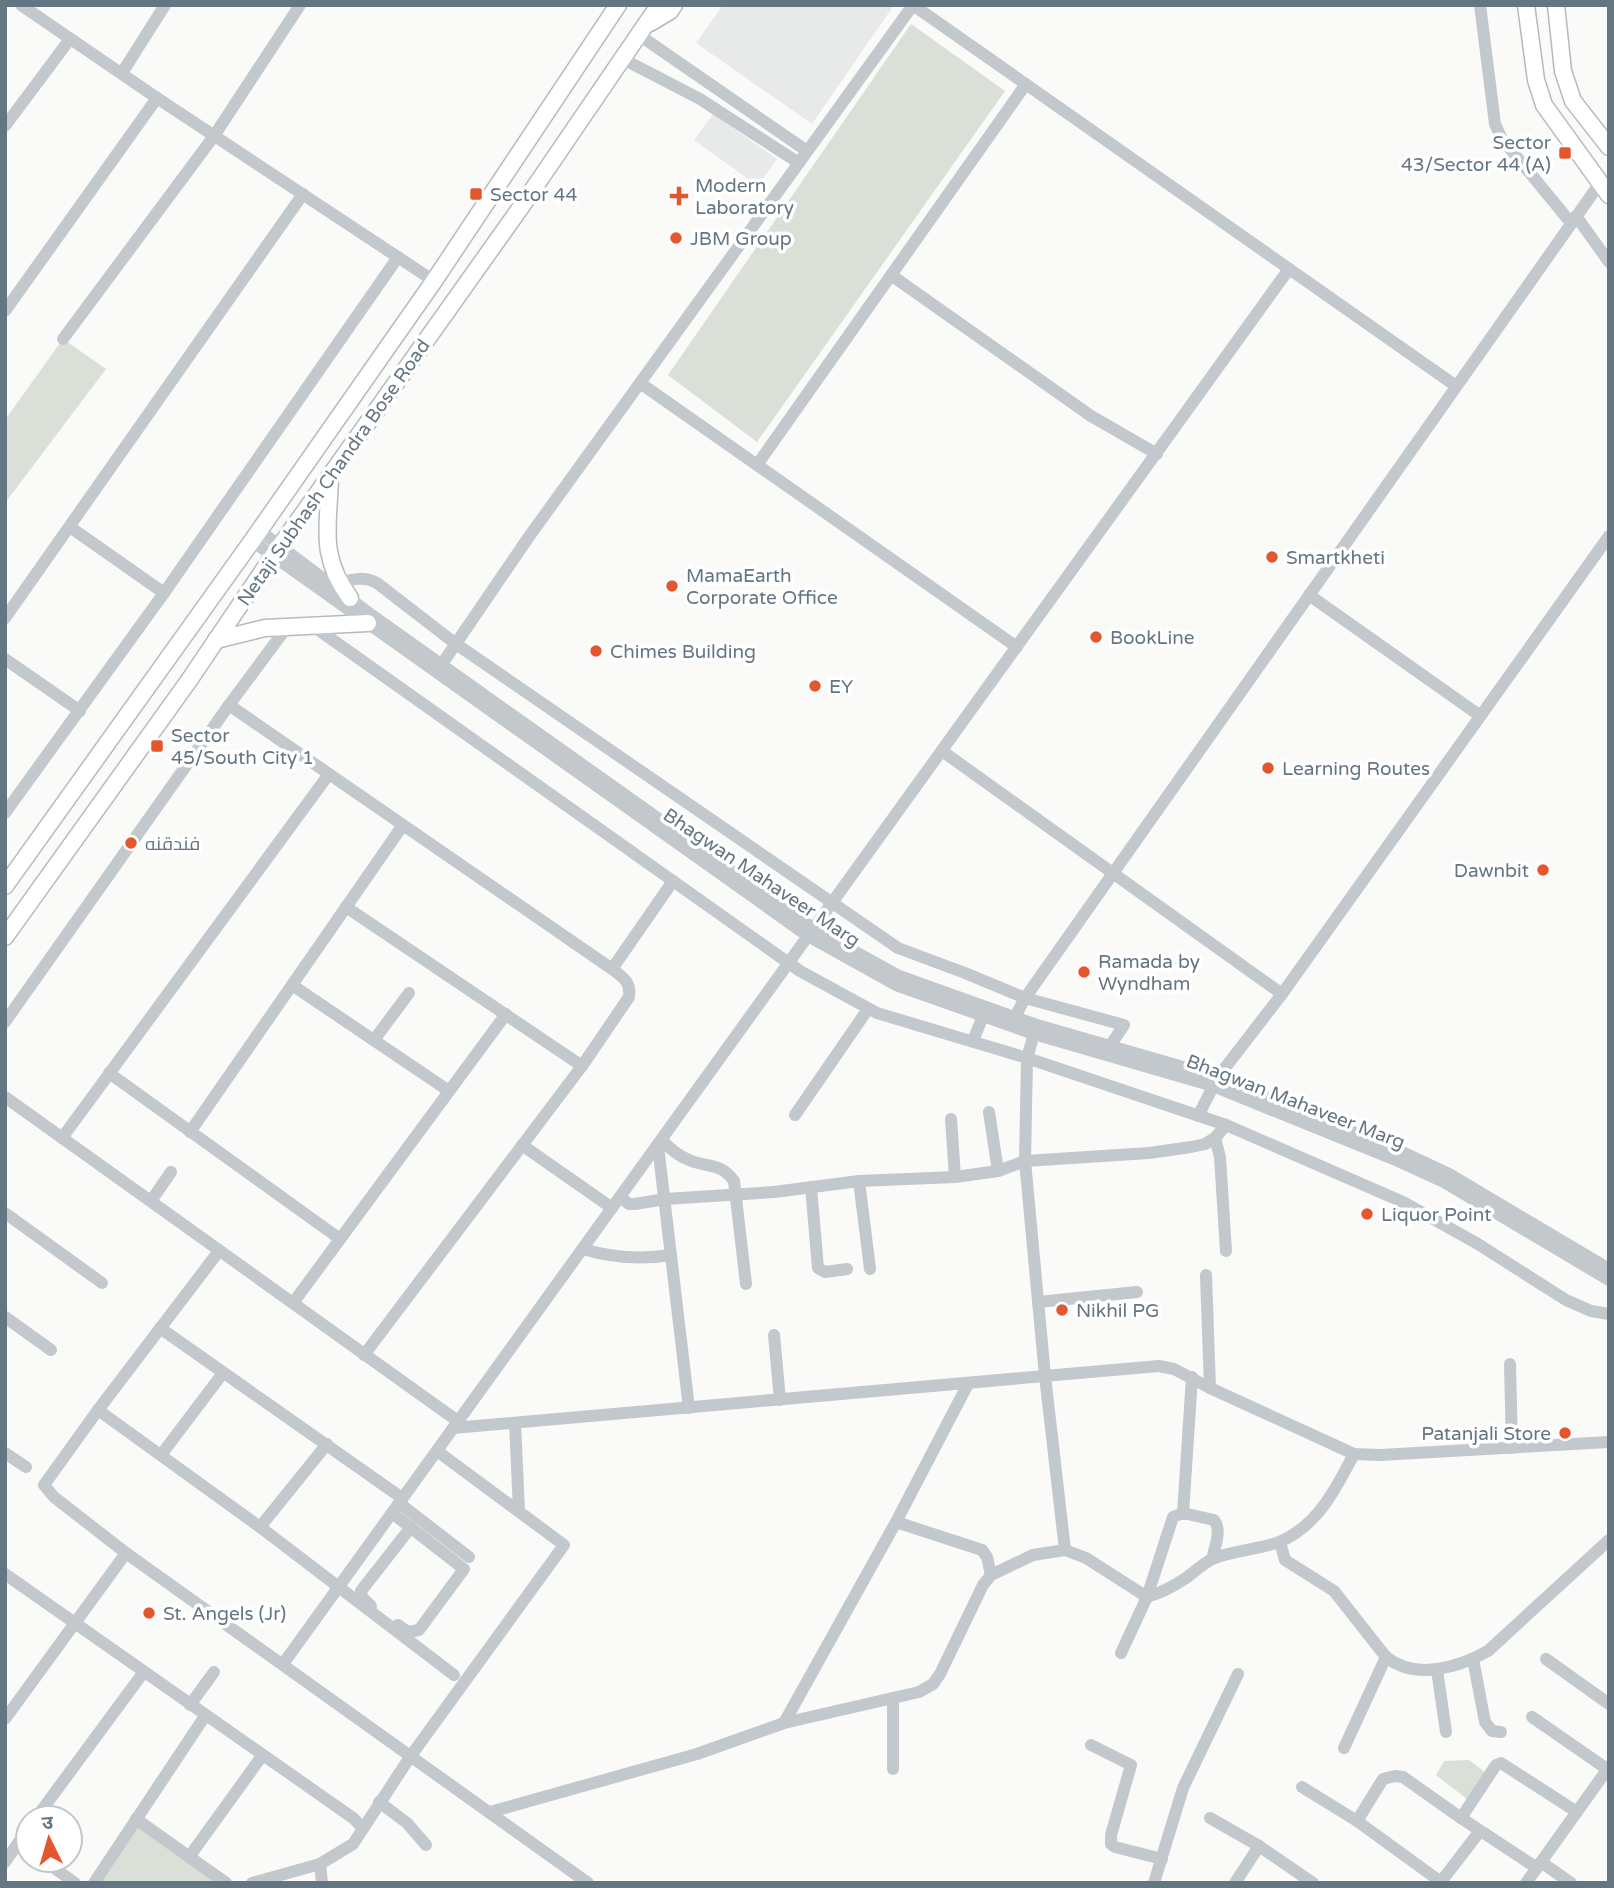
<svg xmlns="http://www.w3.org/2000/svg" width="1614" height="1888" font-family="'Varela Round',Cairo,'Noto Sans Devanagari',sans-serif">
<rect width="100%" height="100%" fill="#fafaf8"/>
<g fill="#e8e9e9">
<polygon points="723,5 894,5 812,124 696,43"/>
<polygon points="713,114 777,159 758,186 694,140"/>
</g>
<g fill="#dadfd7">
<polygon points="911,24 1005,91 757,442 668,375"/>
<polygon points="63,339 106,369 5,503 5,420"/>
<polygon points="1469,1760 1489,1775 1467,1799 1436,1775 1444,1761"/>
<polygon points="136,1823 221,1883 96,1883"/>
</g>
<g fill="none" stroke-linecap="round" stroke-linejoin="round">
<defs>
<g id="major">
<polyline points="1526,5 1536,80 1544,105 1609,195"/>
<polyline points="1556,5 1563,71 1573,101 1609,147"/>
<polyline points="650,23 670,11 674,5"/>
<path d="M 330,476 C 329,525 318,555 350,598"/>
<polyline points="216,640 265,628 368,623"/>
<polyline points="5,886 252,541 434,281 618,5"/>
<polyline points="5,937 190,679 273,556 521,207 659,5"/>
</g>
</defs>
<use href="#major" stroke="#b5babe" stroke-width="19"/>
<g stroke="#c3c8cc" stroke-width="12">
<polyline points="21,5 157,98 434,281"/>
<polyline points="913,5 1456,386"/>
<polyline points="1480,5 1495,124 1502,139 1571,223"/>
<polyline points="639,35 807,151"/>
<polyline points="623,59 700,99 799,163"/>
<polyline points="122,73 165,5"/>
<polyline points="5,126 70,39"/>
<polyline points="1576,216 1609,262"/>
<polyline points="891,275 1091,416 1157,454"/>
<polyline points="5,311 157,98"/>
<polyline points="63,339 214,136 300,5"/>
<polyline points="640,383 1017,647"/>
<polyline points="757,465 1026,84"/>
<polyline points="70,527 164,593"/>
<polyline points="260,531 373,616 814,929 899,976 1037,1025 1218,1077 1402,1152 1449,1174 1609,1269"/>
<polyline points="252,541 808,936 896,985 1034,1034 1213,1086 1398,1161 1444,1182 1609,1280"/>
<path d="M 339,583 C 353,579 364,576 377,583 L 456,644 L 898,948 L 965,973 L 1025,998 L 1124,1025 L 1110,1046"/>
<polyline points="1309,595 1479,715"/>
<polyline points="5,618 303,194"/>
<polyline points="313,626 800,971 877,1013 1027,1058 1226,1125 1403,1202 1478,1244 1566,1300 1591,1311 1609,1314"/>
<polyline points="5,659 80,711"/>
<polyline points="442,664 528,538 913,5"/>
<path d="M 229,705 L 612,969 C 624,978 631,982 629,997 L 582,1066 L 364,1355"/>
<polyline points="942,751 1282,994"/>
<polyline points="5,813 164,593 398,257"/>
<polyline points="346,907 582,1066"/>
<polyline points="612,969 673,881"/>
<polyline points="292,985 449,1091"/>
<polyline points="1015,1017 1025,998 1600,183"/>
<polyline points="5,1022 229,705 287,627"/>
<polyline points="1034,1034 1027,1058 1025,1161 1045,1376 1065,1550"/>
<polyline points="374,1040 409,993"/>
<polyline points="973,1041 983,1016"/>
<polyline points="109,1073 340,1239"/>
<polyline points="5,1097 459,1422"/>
<polyline points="989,1112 998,1171"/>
<polyline points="795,1115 868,1009"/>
<polyline points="1198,1116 1218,1077 1282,994 1609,536"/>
<polyline points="951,1119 955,1177"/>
<polyline points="190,1132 403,825"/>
<polyline points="62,1138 329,774"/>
<polyline points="1215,1138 1220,1157 1226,1251"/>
<path d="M 662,1140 C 669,1148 679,1156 689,1160 C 708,1168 720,1162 734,1181 L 746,1284"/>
<polyline points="522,1145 612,1208"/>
<polyline points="658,1146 689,1408"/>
<polyline points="859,1181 955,1177 998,1171 1025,1161 1149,1153 1191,1147 1205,1144 1215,1138 1226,1125"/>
<polyline points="811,1187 818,1268 825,1272 847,1269"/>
<polyline points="620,1197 629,1204 635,1204 665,1199 774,1192 859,1181 870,1269"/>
<polyline points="151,1201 171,1172"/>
<polyline points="5,1213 102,1283"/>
<path d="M 583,1249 C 613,1258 640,1260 671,1255"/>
<polyline points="219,1251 98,1410 44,1485 54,1497 126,1553 588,1883"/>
<polyline points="1206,1275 1210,1388"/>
<polyline points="1038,1302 1137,1292"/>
<polyline points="293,1303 506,1014"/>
<polyline points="5,1317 51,1350"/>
<polyline points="160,1328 402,1498"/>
<polyline points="774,1335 780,1400"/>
<polyline points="1510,1364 1512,1448"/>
<polyline points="98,1410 260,1527 454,1675"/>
<polyline points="515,1423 519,1511"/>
<polyline points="453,1428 1159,1366 1174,1369 1210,1388 1354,1454 1380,1455 1609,1442"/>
<polyline points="5,1453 26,1467"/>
<polyline points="161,1455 223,1373"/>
<polyline points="399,1503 469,1557"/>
<polyline points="392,1513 464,1569 419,1630 408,1632 398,1625"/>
<polyline points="1183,1513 1192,1377"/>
<polyline points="896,1522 982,1550 987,1557 991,1575"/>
<polyline points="260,1527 327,1444"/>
<path d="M 1280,1542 L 1285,1560 L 1334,1591 L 1386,1657 C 1416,1681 1459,1667 1488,1651 L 1609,1540"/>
<polyline points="5,1574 353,1818 362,1827"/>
<polyline points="371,1606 362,1597 361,1591 411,1527"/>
<path d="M 1121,1653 L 1147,1597 L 1173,1517 L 1183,1513 L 1214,1520 C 1222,1530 1215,1547 1212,1559"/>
<polyline points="1473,1659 1485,1722 1492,1731 1501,1732"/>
<polyline points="1546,1659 1609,1704"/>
<polyline points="283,1664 1289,269"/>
<polyline points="1437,1670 1446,1732"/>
<polyline points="190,1705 214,1672"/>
<polyline points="1532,1717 1607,1769"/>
<polyline points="5,1719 126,1553"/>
<polyline points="784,1723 896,1522 968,1384"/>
<polyline points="1091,1745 1131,1765 1111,1835 1111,1844 1115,1847 1162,1859"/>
<polyline points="1344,1748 1386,1657"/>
<polyline points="893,1769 893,1698"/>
<polyline points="1302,1787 1357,1821 1441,1882"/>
<polyline points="379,1802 407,1823 426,1845"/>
<path d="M 490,1812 L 697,1754 L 784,1723 L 919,1692 L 933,1684 L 940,1674 L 983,1585 L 991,1575 L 1033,1555 L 1065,1550 L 1086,1558 L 1147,1597 C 1161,1593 1174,1586 1186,1578 C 1194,1572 1203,1564 1212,1559 C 1233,1550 1258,1550 1279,1542 C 1318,1526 1336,1488 1354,1454"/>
<polyline points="36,1818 143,1673"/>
<polyline points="1210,1818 1259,1846 1313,1883"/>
<polyline points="1461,1818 1496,1765 1501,1763 1577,1812"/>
<polyline points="136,1819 226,1883"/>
<polyline points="1357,1821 1383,1779 1395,1776 1403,1777 1461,1818 1537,1868"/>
<polyline points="189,1857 262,1756"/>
<polyline points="43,1860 75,1883"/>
<polyline points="5,1862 28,1829"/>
<polyline points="1541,1862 1571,1883"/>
<polyline points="320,1864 322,1883"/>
<polyline points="94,1883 205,1716"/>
<polyline points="252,1883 320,1864 353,1844 410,1757 564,1545 437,1451"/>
<polyline points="1154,1883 1183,1788 1238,1674"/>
<polyline points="1235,1883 1259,1846"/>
<polyline points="1440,1883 1480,1831"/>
<polyline points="1526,1883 1609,1767"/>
</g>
<use href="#major" stroke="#fff" stroke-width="16"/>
</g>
<g fill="#e4572e" stroke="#fff" stroke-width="2.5">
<rect x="1558" y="146" width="14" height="14" rx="3.5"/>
<rect x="469" y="187" width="14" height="14" rx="3.5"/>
<path d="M675.5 185.5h7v7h7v7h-7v7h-7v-7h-7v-7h7z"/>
<circle cx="676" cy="238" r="7"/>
<circle cx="1272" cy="557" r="7"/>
<circle cx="672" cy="586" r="7"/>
<circle cx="1096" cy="637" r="7"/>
<circle cx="596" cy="651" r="7"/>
<circle cx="815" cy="686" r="7"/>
<rect x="150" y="739" width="14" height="14" rx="3.5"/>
<circle cx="1268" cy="768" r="7"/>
<circle cx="131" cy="843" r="7"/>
<circle cx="1543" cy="870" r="7"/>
<circle cx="1084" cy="972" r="7"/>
<circle cx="1367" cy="1214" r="7"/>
<circle cx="1062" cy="1310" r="7"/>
<circle cx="1565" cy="1433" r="7"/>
<circle cx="149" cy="1613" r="7"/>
</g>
<g text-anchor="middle" stroke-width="7" stroke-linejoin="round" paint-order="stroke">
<g font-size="19" fill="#657683" stroke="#fff" text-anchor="start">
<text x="1551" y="149" text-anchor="end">Sector<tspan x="1551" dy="22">43/Sector 44 (A)</tspan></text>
<text x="695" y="192">Modern<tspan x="695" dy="22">Laboratory</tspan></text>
<text x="490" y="201">Sector 44</text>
<text x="690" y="245">JBM Group</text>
<text x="1286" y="564">Smartkheti</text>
<text x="686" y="582">MamaEarth<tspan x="686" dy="22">Corporate Office</tspan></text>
<text x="1110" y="644">BookLine</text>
<text x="610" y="658">Chimes Building</text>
<text x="829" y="693">EY</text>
<text x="171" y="742">Sector<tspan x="171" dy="22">45/South City 1</tspan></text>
<text x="1282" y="775">Learning Routes</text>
<text x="145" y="850">فندقنه</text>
<text x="1529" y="877" text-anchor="end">Dawnbit</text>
<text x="1098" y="968">Ramada by<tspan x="1098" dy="22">Wyndham</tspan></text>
<text x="1381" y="1221">Liquor Point</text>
<text x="1076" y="1317">Nikhil PG</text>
<text x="1551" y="1440" text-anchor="end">Patanjali Store</text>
<text x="163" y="1620">St. Angels (Jr)</text>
</g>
<g font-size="19" fill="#657683" stroke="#fff">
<text transform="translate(333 472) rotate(-55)" y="7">Netaji Subhash Chandra Bose Road</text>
<text transform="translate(762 877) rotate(34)" y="7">Bhagwan Mahaveer Marg</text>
<text transform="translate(1296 1101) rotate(21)" y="7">Bhagwan Mahaveer Marg</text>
</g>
</g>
<rect width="1614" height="1888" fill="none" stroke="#657683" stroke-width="14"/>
<g transform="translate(49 1839) rotate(355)"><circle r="33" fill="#ffffff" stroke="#c1c8cd" stroke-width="2"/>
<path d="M0-5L12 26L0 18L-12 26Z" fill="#e4572e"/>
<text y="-10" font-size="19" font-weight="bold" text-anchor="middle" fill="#657683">उ</text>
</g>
</svg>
